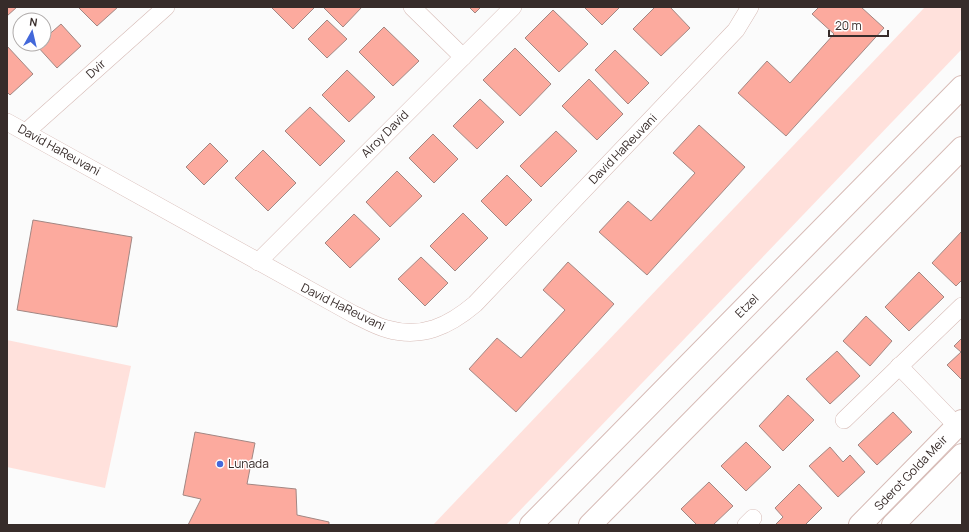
<svg xmlns="http://www.w3.org/2000/svg" width="969" height="532" font-family="Manrope,sans-serif">
<rect width="100%" height="100%" fill="#fbfbfb"/>
<g fill="#ffe1dc">
<polygon points="925,7 962,7 962,49 506,525 433,525"/>
<polygon points="7,340 131,366 105,488 7,467"/>
</g>
<g fill="#fcaa9e" stroke="#a28783">
<polygon points="7,7 17,7 7,16"/>
<polygon points="78,7 118,7 97,26"/>
<polygon points="271,7 315,7 293,29"/>
<polygon points="323,7 362,7 343,27"/>
<polygon points="469,7 481,7 475,13"/>
<polygon points="584,7 620,7 602,25"/>
<polygon points="655,7 670,7 690,28 661,56 633,29"/>
<polygon points="819,7 861,7 884,28 786,136 738,93 767,61 790,83 834,34 812,14"/>
<polygon points="553,10 588,44 559,72 525,38"/>
<polygon points="327,20 347,39 327,58 308,39"/>
<polygon points="61,24 81,46 57,68 37,46 39,44 44,44 44,39"/>
<polygon points="384,27 419,61 393,86 359,52"/>
<polygon points="7,46 33,74 10,95 7,92"/>
<polygon points="515,48 551,84 520,116 483,80"/>
<polygon points="615,50 649,83 628,104 595,70"/>
<polygon points="347,70 375,97 349,122 322,95"/>
<polygon points="589,79 623,114 597,140 562,106"/>
<polygon points="480,99 504,122 477,149 453,126"/>
<polygon points="310,107 345,141 320,166 285,131"/>
<polygon points="699,125 745,167 647,275 599,232 628,201 651,221 695,173 673,153"/>
<polygon points="556,131 577,151 541,187 520,166"/>
<polygon points="433,134 458,159 434,183 409,158"/>
<polygon points="210,143 228,161 204,185 186,167"/>
<polygon points="263,150 296,183 268,211 235,178"/>
<polygon points="397,171 422,196 390,227 366,202"/>
<polygon points="507,175 532,200 506,226 481,201"/>
<polygon points="463,213 488,238 455,271 430,246"/>
<polygon points="354,214 380,239 350,268 325,243"/>
<polygon points="33,220 132,237 117,327 17,310"/>
<polygon points="962,231 962,280 956,286 932,263"/>
<polygon points="421,257 448,283 425,306 398,279"/>
<polygon points="568,262 614,304 516,412 469,369 497,338 521,358 565,310 543,290"/>
<polygon points="919,272 944,297 909,331 885,307"/>
<polygon points="866,316 892,341 870,366 843,341"/>
<polygon points="962,338 962,380 947,365 961,352 954,346"/>
<polygon points="837,351 860,376 830,404 806,379"/>
<polygon points="788,395 814,420 783,451 759,426"/>
<polygon points="893,412 912,432 877,465 858,445"/>
<polygon points="195,432 255,443 247,484 296,489 297,515 329,522 329,525 188,525 201,499 183,495"/>
<polygon points="746,442 771,467 746,491 721,466"/>
<polygon points="830,447 843,462 850,455 865,472 838,497 809,466"/>
<polygon points="709,482 733,506 713,525 697,525 681,509"/>
<polygon points="799,484 822,508 805,525 775,525 783,517 775,508"/>
</g>
<g fill="none" stroke-linecap="round" stroke-linejoin="round">
<defs>
<g id="minor">
<polyline points="412,7 463,57"/>
<path d="M 7,122 L 353,314 C 364,319 375,326 387,329 C 422,339 449,326 475,304 L 736,30 L 750,7"/>
<polyline points="26,132 166,7"/>
<polyline points="258,262 513,7"/>
<polyline points="899,366 957,426"/>
<polyline points="844,420 962,306"/>
<polyline points="746,525 753,518"/>
</g>
<g id="tertiary">
<polyline points="860,525 962,421"/>
<polyline points="893,525 962,455"/>
</g>
<g id="primary">
<polyline points="531,525 962,87"/>
<polyline points="590,525 962,148"/>
</g>
</defs>
<use href="#minor" stroke="#d7bbb6" stroke-width="18"/>
<use href="#tertiary" stroke="#d7bbb6" stroke-width="24"/>
<use href="#primary" stroke="#d7bbb6" stroke-width="24"/>
<use href="#minor" stroke="#fff" stroke-width="17"/>
<use href="#tertiary" stroke="#fff" stroke-width="22"/>
<use href="#primary" stroke="#fff" stroke-width="22"/>
</g>
<circle fill="#4368da" stroke="#fff" stroke-width="1.5" cx="220" cy="464" r="4"/>
<g text-anchor="middle" stroke-width="3" stroke-linejoin="round" paint-order="stroke">
<g font-size="12" fill="#372c2a" stroke="#fff">
<text transform="translate(96 69) rotate(-42)" y="4">Dvir</text>
<text transform="translate(385 134) rotate(-45)" y="4">Alroy David</text>
<text transform="translate(623 149) rotate(-46)" y="4">David HaReuvani</text>
<text transform="translate(59 150) rotate(29)" y="4">David HaReuvani</text>
<text transform="translate(747 306) rotate(-45)" y="4">Etzel</text>
<text transform="translate(343 307) rotate(26)" y="4">David HaReuvani</text>
<text transform="translate(911 473) rotate(-46)" y="4">Sderot Golda Meir</text>
</g>
<g font-size="12" fill="#372c2a" stroke="#fff" text-anchor="start">
<text x="228" y="468">Lunada</text>
</g>
</g>
<rect width="969" height="532" fill="none" stroke="#372c2a" stroke-width="16"/>
<g transform="translate(32 32) rotate(8)"><circle r="19" fill="#ffffff" stroke="#afabaa"/>
<path d="M0-3L7 15L0 10L-7 15Z" fill="#4368da"/>
<text y="-6" font-size="11" font-weight="bold" text-anchor="middle" fill="#372c2a">N</text>
</g>
<path d="M829 30v6h59v-6" fill="none" stroke="#372c2a" stroke-width="2"/>
<text x="835" y="30" font-size="12" fill="#372c2a" stroke="#ffffff" stroke-width="3" paint-order="stroke">20 m</text>
</svg>
